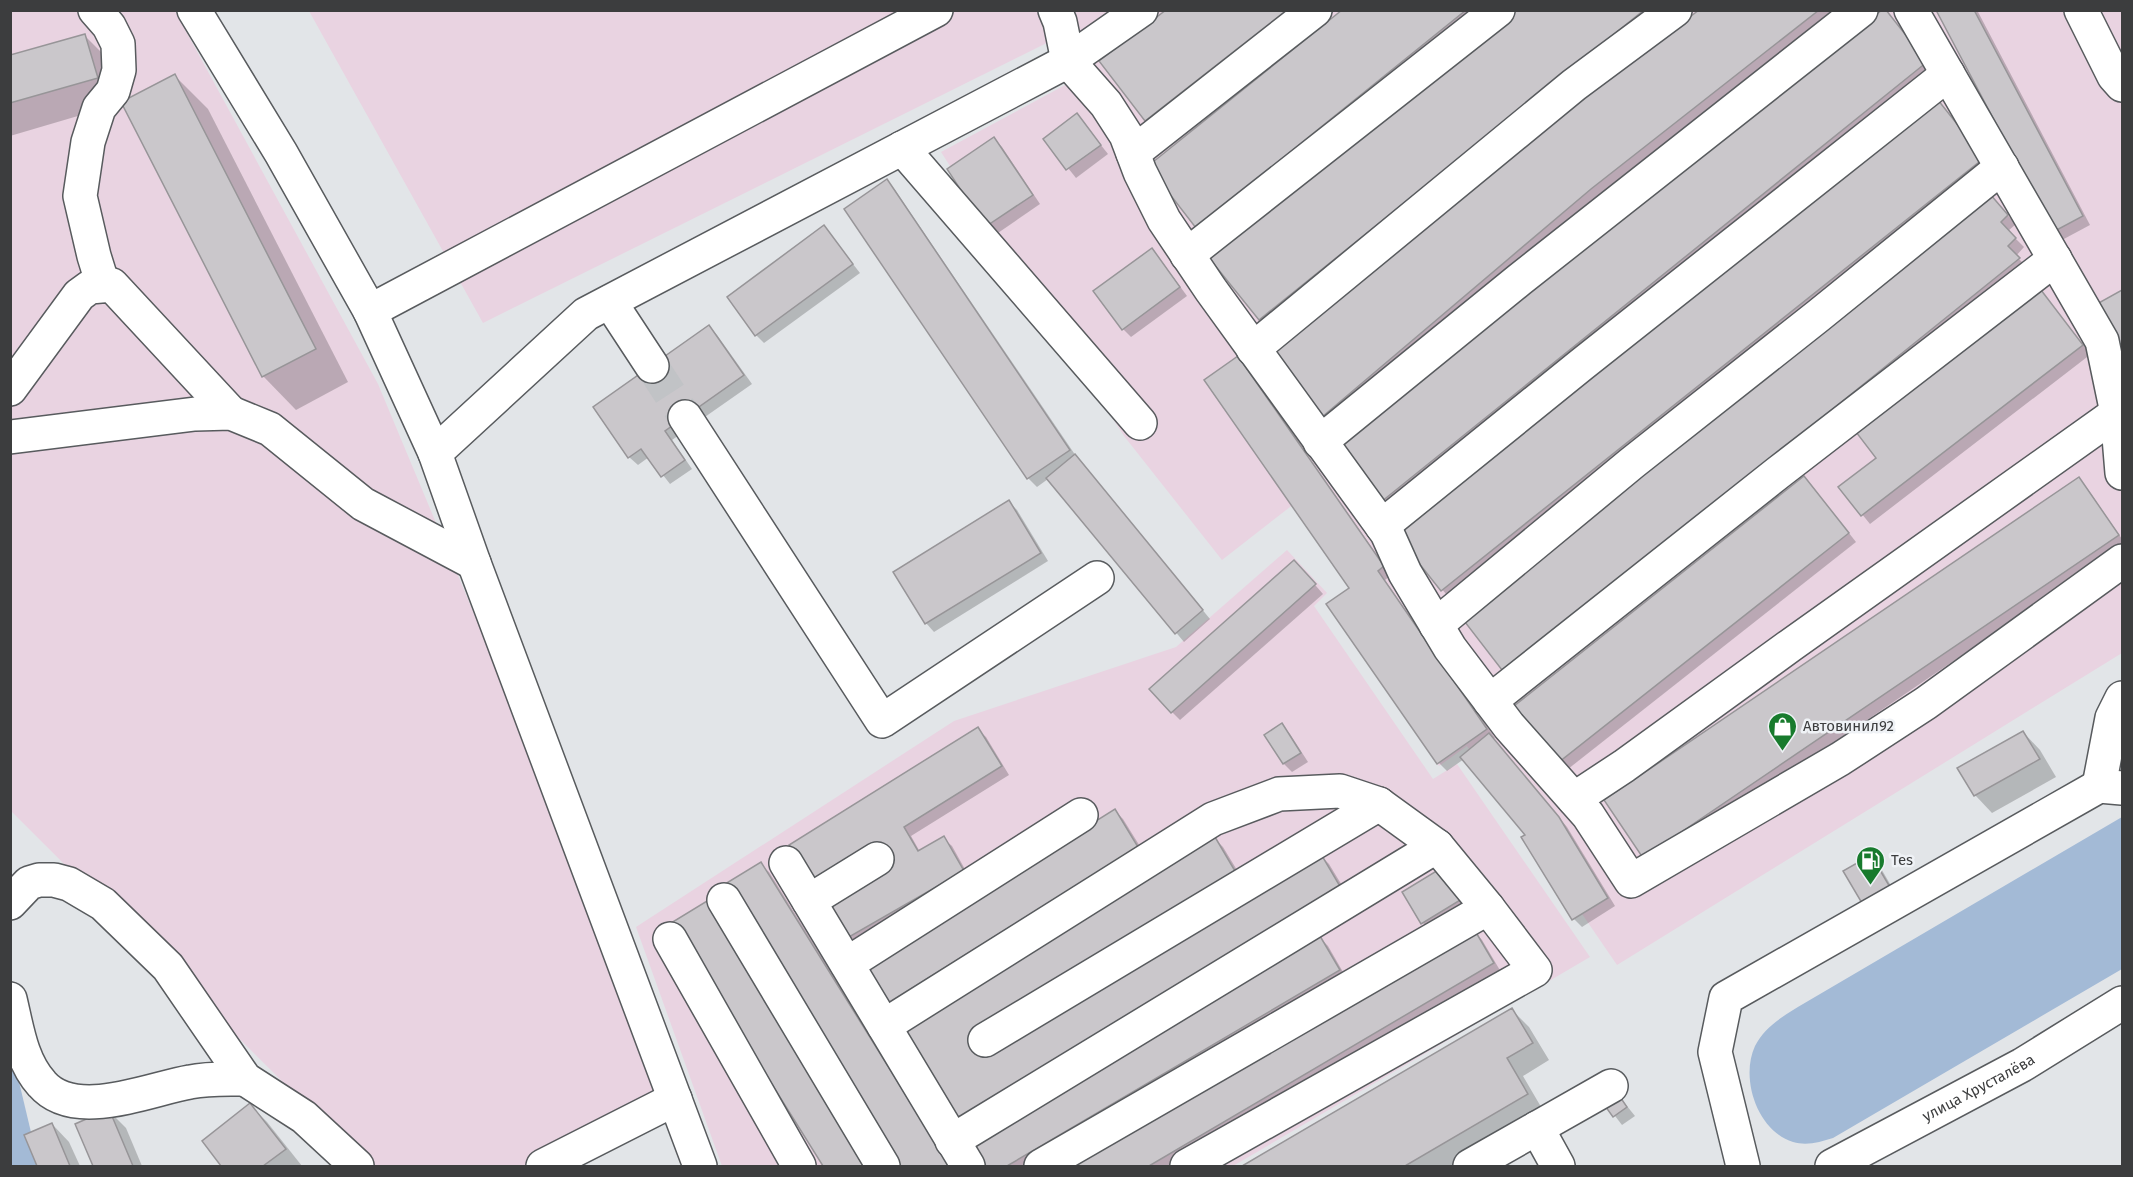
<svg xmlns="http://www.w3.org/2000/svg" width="2133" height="1177" font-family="'Fira Sans',sans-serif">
<rect width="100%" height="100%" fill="#e2e5e8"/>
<g fill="#e9d3e1">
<polygon points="1063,10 1073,30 483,323 309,11"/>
<polygon points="10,11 175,11 378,384 677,1100 539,1166 367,1166 11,811"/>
<polygon points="1064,11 2122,11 2122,653 1617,965 1467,746 1439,766 1335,608 1363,588 1299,500 1222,560 1124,436 941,152 1093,70"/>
<polygon points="1287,550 1327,593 1314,606 1433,779 1457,764 1590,957 1233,1166 722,1166 636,927 954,721 1176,647"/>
</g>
<g fill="#a3bad6">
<path d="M 2122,817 L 2122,969 L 1833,1138 C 1820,1142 1807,1146 1793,1142 C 1757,1131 1740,1078 1755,1046 C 1765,1026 1785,1015 1803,1004 Z"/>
<polygon points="11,1048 39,1166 11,1166"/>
</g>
<g fill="#0003">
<polygon points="1168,10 1306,10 1155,129 1101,61"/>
<polygon points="1344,10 1485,10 1206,236"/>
<polygon points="1519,10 1662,10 1269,328 1211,258"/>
<polygon points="1702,10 1838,10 1331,424 1323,416"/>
<polygon points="1884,10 1935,71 1391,509 1382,501"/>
<polygon points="1937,10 1977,10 2090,225 2062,240 2054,231"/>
<polygon points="84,35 110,61 122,103 10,136 10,57"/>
<polygon points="175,76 208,109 348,382 296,410 263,376"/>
<polygon points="1938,102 1991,167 1450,599 1397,534"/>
<polygon points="1077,115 1108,154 1076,178 1045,139"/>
<polygon points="994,139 1002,147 1040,204 995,235 986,226"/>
<polygon points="887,181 895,190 1078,459 1210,619 1184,642 1048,479 1037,487 1028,478 846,209"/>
<polygon points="1998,205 2016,224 2008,231 2024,247 2016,256 2027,267 1511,677 1503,669"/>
<polygon points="824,227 860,273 764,343 756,335"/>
<polygon points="1152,250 1160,259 1187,296 1131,337 1123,329"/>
<polygon points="2041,292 2091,354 1870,524 1840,487 1878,458"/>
<polygon points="2122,292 2122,354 2097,305"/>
<polygon points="709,327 717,335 752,384 672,440 692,469 670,484 649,457 638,465 629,457"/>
<polygon points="1238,358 1246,366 1391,575 1385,580 1495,738 1493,739 1567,827 1615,906 1582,927 1574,919 1527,835 1464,759 1447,771 1439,763 1329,605 1351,589"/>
<polygon points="2079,479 2087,488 2122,539 2122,546 1653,866 1644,857"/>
<polygon points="1812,486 1856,542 1563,773 1512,710"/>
<polygon points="1009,502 1017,510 1048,561 934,632 926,623"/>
<polygon points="1302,570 1323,594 1180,720 1172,712"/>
<polygon points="1282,725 1290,734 1308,762 1292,772 1284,764 1266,735"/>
<polygon points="977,729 986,737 1009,775 911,836 920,852 943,838 952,846 971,880 858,945 850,936 831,903"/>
<polygon points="2023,732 2040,750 2056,777 1992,813 1975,795"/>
<polygon points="1115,811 1123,819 1146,856 897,1011 889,1003 867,966"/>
<polygon points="1215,839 1223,847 1243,880 980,1039 990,1057 1321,856 1329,864 1349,897 967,1128 903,1029"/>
<polygon points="1870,857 1879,865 1904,908 1878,923"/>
<polygon points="760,864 769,872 952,1166 902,1166 727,884"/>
<polygon points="1443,869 1469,908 1431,931 1423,923"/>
<polygon points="673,923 874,1166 824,1166"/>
<polygon points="1474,931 1482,940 1501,972 1171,1166 1075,1166"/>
<polygon points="1320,938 1328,946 1347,979 1030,1166 988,1166 974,1142"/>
<polygon points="1512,1010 1529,1027 1549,1060 1523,1076 1544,1112 1452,1166 1245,1166"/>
<polygon points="1614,1090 1635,1116 1622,1125 1602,1099"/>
<polygon points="250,1105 267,1122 302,1166 223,1166 204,1141"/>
<polygon points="109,1111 126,1128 142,1166 95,1166 77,1124"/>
<polygon points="52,1124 69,1142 80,1166 38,1166 26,1135"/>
</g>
<g fill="#cac7cb" stroke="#979598" stroke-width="1.5">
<polygon points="1166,10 1287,10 1145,121 1099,61"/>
<polygon points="1342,10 1466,10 1196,228 1148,166"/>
<polygon points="1516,10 1644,10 1259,320 1209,258"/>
<polygon points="1699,10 1819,10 1591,189 1322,417 1270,352 1546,127"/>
<polygon points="1882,10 1886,10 1927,62 1381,502 1335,440"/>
<polygon points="1936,10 1974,10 2083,216 2053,232"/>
<polygon points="85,34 98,78 10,103 10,55"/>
<polygon points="175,74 316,349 262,377 121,102"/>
<polygon points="1938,100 1984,158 1441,591 1395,533"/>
<polygon points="1077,113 1101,145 1066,170 1043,139"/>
<polygon points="994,137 1033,195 985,227 947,169"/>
<polygon points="887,179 1070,450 1027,479 844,209"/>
<polygon points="1990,194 2008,215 2001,222 2016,238 2008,246 2020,258 1762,466 1502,670 1458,613"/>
<polygon points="824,225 853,264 755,336 727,297"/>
<polygon points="1152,248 1180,287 1122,330 1093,291"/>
<polygon points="2041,290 2083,345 1861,516 1838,487 1876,458 1856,432"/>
<polygon points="2122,290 2122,357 2095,305"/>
<polygon points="709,325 744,375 665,431 685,460 661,477 641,449 628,458 593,407"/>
<polygon points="1238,356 1384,566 1378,571 1487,729 1437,764 1326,604 1349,588 1204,380"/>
<polygon points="1075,454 1203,610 1175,634 1046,478"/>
<polygon points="1804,476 1849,533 1554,766 1509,710"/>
<polygon points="2079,477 2119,535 1643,858 1604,800"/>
<polygon points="1009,500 1041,553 925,624 893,572"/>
<polygon points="1294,560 1316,584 1171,713 1149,689"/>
<polygon points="1282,723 1301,753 1283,764 1264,735"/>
<polygon points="978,727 1002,766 904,827 918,851 944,836 964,871 849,937 829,902 813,885 789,845"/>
<polygon points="2023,731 2040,759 1974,796 1957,768"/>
<polygon points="1489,733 1559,817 1608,898 1572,920 1521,837 1525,835 1460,757"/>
<polygon points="1115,809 1138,847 888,1003 865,966"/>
<polygon points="1215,837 1235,871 973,1031 987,1057 1321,854 1341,888 957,1120 900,1028"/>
<polygon points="1871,855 1897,899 1869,915 1843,871"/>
<polygon points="761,862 950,1166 901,1166 725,884"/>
<polygon points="1443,867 1462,899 1421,924 1402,892"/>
<polygon points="707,901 872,1166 823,1166 671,923"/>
<polygon points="1474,929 1494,963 1149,1166 1072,1166"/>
<polygon points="1320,936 1340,970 1007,1166 986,1166 972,1142"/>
<polygon points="1512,1008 1533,1043 1507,1058 1528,1094 1405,1166 1242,1166"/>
<polygon points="1614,1088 1627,1107 1613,1117 1600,1099"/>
<polygon points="250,1103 286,1149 263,1166 221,1166 202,1141"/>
<polygon points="109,1109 133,1166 93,1166 75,1124"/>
<polygon points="52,1123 70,1166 37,1166 24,1135"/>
</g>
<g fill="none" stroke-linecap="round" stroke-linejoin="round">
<polyline stroke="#c1c3c6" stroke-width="33" stroke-dasharray="33 16" stroke-linecap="butt" points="652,366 685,417"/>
<defs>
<g id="minor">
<polyline points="95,10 109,26 118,44 119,70 113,91 99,108 88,142 80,196 94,256 103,285"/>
<polyline points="194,10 281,153 370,311 435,453"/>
<polyline points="1055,10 1060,22 1068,61 1106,104 1126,135 1140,172 1164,220 1211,290 1387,533 1405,573 1450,648 1509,726 1588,815 1631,881 1840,759 1926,703 2122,561"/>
<polyline points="1911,10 2102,341 2117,413 2122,473"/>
<polyline points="2081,10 2114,76 2122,85"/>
<polyline points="902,148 1140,423"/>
<polyline points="1133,153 1315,10"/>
<polyline points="1187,255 1498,10"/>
<polyline points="610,302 652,366"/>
<polyline points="370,311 936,10"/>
<polyline points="1253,349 1574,85 1675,10"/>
<polyline points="10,389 79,295 90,287 112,285 231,413"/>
<polyline points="685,417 882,721 1097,578"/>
<polyline points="10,437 195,414 231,413 270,429 363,504 474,563"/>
<polyline points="1320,442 1519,280 1861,10"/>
<polyline points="1382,526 1581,365 1948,74"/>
<polyline points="1436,625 1632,463 1818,316 2002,167"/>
<polyline points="1490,701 1779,472 2055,259"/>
<polyline points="2099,786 2112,718 2122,698"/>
<polyline points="1574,799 1624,766 1791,645 2117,413"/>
<polyline points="786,863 968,1166"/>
<polyline points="724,900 883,1166"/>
<polyline points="809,901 877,859"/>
<polyline points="10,903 29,883 39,880 54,880 69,884 103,904 168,967 245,1079 304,1117 357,1166"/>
<polyline points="670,939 799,1166"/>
<polyline points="847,964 1081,815"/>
<path d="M 10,999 C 17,1028 21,1061 42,1084 C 75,1122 149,1089 190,1082 C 208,1078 227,1079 245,1079"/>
<polyline points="884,1026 1213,819 1279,794 1340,791 1379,804 1437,846 1488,908 1535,970 1187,1166"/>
<polyline points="985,1040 1379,804"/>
<polyline points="1537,1128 1558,1166"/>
<polyline points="952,1141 1437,846"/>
<polyline points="543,1166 675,1099"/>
<polyline points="700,1166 474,563 435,453 586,314 1068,61 1141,10"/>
<polyline points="1041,1166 1488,908"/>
<polyline points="1470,1166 1611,1086"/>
<polyline points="1743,1166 1715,1052 1726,998 2099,786 2122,788"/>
</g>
<g id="major">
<path id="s1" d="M 1832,1166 L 2022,1065 L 2122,1003"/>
</g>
</defs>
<use href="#minor" stroke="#585b5e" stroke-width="36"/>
<use href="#major" stroke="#585b5e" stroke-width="36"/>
<use href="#minor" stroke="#fff" stroke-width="33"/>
<use href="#major" stroke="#fff" stroke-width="33"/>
</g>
<defs>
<symbol id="shop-pin" viewBox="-11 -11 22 30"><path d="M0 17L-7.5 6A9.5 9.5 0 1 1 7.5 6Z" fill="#187b2d" stroke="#eff2f6"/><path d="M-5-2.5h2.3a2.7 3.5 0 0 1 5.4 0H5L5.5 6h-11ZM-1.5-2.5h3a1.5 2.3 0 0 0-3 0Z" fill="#fff"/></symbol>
<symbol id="fuel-pin" viewBox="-11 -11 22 30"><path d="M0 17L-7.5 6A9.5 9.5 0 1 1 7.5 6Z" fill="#187b2d" stroke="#eff2f6"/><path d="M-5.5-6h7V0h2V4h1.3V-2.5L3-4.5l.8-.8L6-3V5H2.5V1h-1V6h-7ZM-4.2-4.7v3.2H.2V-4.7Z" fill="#fff"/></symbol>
</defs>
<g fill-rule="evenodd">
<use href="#shop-pin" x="1766" y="710" width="33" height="45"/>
<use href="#fuel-pin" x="1854" y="844" width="33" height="45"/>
</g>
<g text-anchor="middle" stroke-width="5" stroke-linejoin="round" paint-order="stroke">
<g font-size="15" fill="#3c3d3e" stroke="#eff2f6" text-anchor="start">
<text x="1803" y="731">Автовинил92</text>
<text x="1891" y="865">Tes</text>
</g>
<g font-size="15" fill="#3c3d3e" stroke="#eff2f6">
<text dy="5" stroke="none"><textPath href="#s1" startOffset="166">улица Хрусталёва</textPath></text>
</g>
</g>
<rect width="2133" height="1177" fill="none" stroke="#3c3d3e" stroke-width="24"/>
</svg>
